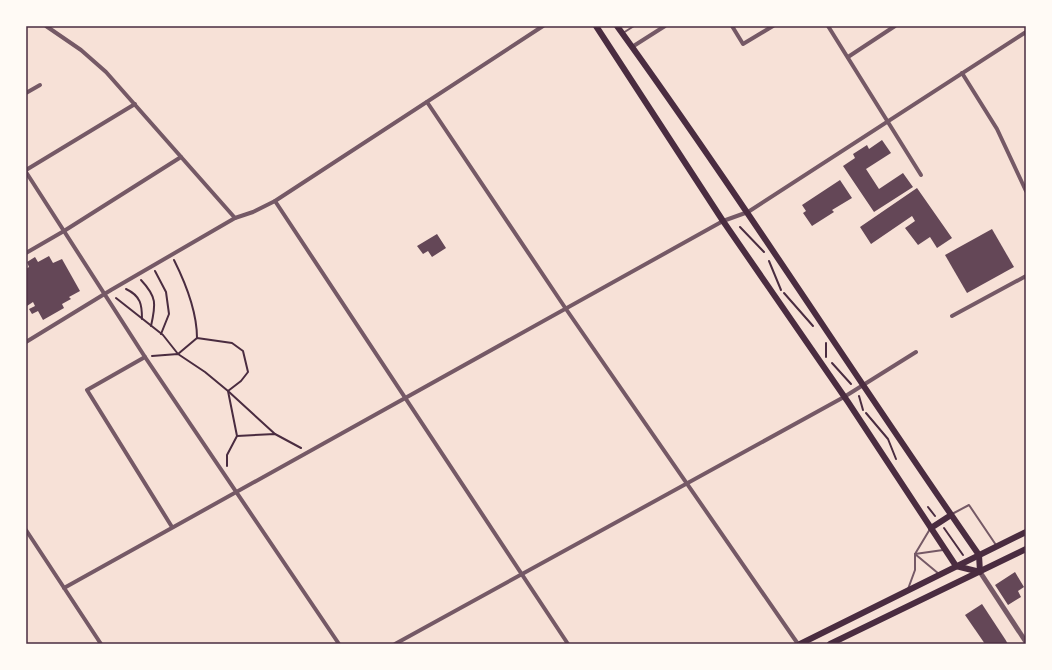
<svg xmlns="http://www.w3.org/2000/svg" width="1052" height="670" font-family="Quicksand,sans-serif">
<rect width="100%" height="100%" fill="#f7e1d7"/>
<g fill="#644757">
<polygon points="882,140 891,153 866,169 879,189 903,173 913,187 874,212 843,166 855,158 853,154 867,145 869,149"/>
<polygon points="840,180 852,198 832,210 834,212 812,226 803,213 806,211 802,205"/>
<polygon points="917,188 952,238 937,248 930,237 918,245 905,228 915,221 912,216 871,244 860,227"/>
<polygon points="992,229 1014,267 967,293 945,255"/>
<polygon points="437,234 446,248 432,257 428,251 423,254 417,246"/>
<polygon points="49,256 53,263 62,259 80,291 69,297 71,299 62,304 64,308 43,320 38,311 32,314 29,309 35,306 33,302 27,306 26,304 26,269 29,267 27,262 35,257 38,262"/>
<polygon points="1015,572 1024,587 1018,591 1021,597 1008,605 995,585"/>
<polygon points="982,604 1005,639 1008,644 985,644 965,615"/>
</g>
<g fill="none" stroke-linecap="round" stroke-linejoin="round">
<g stroke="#4a2c40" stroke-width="2">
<polyline points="740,227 764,252"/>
<path d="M 174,260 C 186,284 197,311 197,338"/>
<polyline points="769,261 781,290"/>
<polyline points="155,271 166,292 169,314 161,334"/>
<path d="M 141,280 C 157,297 156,304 151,326"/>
<path d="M 126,289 C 141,296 142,305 142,319"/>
<polyline points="784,293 813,326"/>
<polyline points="116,298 163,335 178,354 197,338 232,343 243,351 248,372 241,381 228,391 275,434"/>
<polyline points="826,343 826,357"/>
<polyline points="152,356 178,354 205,372 228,391 237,436 227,455 227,466"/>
<polyline points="832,363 851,384"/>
<polyline points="859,396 863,410"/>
<polyline points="866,413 888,439 896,459"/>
<polyline points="237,436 275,434 301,448"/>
<polyline points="928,507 935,516"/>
<polyline points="944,528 963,555"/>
</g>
<g stroke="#755966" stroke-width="2">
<polyline points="623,33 634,26"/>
<polyline points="952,514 969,505 996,545"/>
<polyline points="915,554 939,574"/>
<polyline points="915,554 943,550"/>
<polyline points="908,589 915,570 915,554 930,529"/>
</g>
<g stroke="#755966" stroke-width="4">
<polyline points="46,26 81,50 106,72 235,218"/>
<polyline points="732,26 743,44 773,26"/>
<polyline points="828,26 921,175"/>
<polyline points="632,47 665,26"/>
<polyline points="848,57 895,26"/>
<polyline points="962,73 997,129 1026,191"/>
<polyline points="26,93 40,85"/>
<polyline points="427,102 566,309 798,644"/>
<polyline points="26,170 135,104"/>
<polyline points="26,172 145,357 339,644"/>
<polyline points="275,201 568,644"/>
<polyline points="26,253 64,231 181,157"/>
<polyline points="952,316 1026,276"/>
<polyline points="26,342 111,290 235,218 253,212 275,201 543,26"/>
<polyline points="145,357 87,390 172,527"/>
<polyline points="26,530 101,644"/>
<polyline points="64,588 723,221 748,212 1026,32"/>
<polyline points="395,644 844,397 916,352"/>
</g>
<polyline stroke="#755966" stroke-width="5" points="980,572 1026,642"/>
<g stroke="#4a2c40" stroke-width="6">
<path d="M 596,26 L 723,221 L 848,402 L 956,566 L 980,572 L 979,555 C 857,380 742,199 617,26"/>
<polyline points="931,528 951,515"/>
<polyline points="800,644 1026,532"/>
<polyline points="830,644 1026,549"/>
</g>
</g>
<rect width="1052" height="670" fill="none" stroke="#fffaf5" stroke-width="54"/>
<rect x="27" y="27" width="998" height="616" fill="none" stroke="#4a2c40" stroke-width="1.5"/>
</svg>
